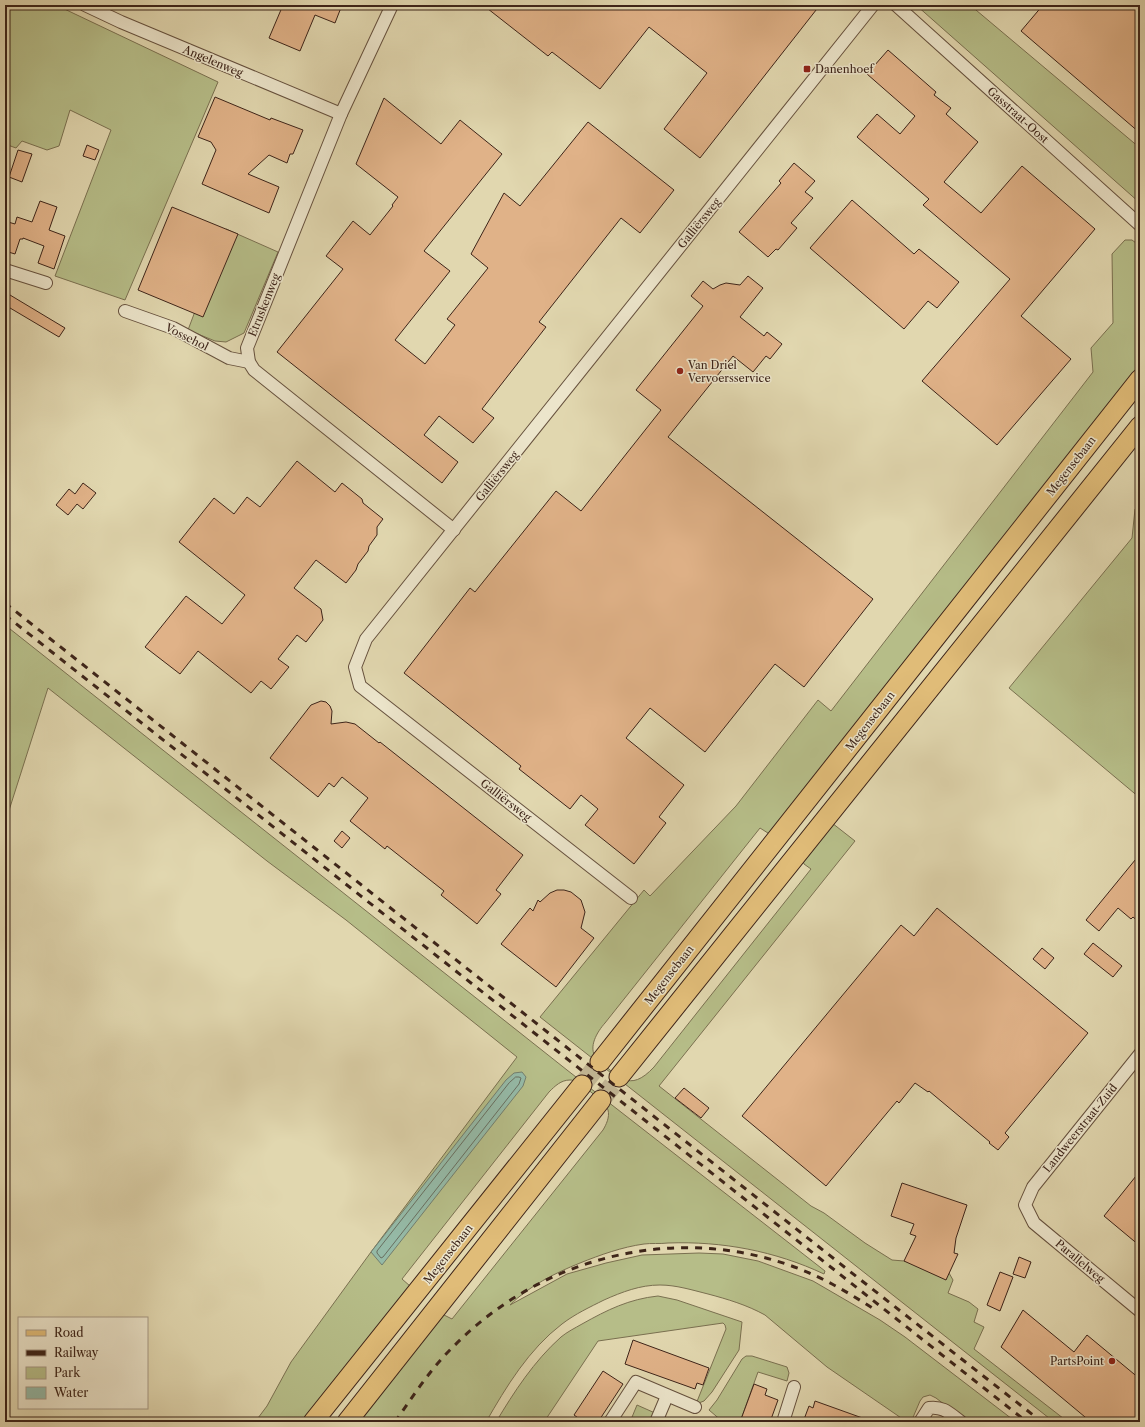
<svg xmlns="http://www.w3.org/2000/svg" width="1145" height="1427" font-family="'Libre Caslon Text',serif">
<rect width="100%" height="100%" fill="#e1d7af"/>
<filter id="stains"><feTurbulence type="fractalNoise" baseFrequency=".005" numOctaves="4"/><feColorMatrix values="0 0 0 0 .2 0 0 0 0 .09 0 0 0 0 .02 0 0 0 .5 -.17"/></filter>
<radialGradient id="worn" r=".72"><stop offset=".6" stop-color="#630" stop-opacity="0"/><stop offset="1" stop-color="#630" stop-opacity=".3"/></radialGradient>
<g fill="#b6bd88" stroke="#7a7050">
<polygon points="5,5 56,5 218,82 125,300 55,276 111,130 70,110 59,146 47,150 22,141 16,148 5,144"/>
<polygon points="916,5 970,5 1140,148 1140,203"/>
<polygon points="226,229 278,252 244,333 226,342 215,341 188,330"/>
<path d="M 1125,240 L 1132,240 L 1140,246 L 1140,367 L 935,629 L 771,835 L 760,828 L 605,1023 C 597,1032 588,1047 596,1058 C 618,1076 629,1094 654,1067 L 811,869 L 804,864 L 803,861 L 832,823 L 855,841 L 659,1086 L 811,1206 L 824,1213 L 865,1243 L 892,1260 L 904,1261 L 949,1273 L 953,1280 L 948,1293 L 969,1302 L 978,1309 L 974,1322 L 984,1327 L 974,1349 L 1068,1422 L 1054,1422 L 540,1017 L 644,890 L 650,896 L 736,806 L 818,700 L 831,711 L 1093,372 L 1091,348 L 1113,323 L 1112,254 Z"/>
<polygon points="1135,509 1140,513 1140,798 1009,688 1132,538"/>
<path d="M 5,625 L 567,1070 L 825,1271 L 824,1274 C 775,1251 722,1241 668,1243 C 660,1244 651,1243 644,1244 C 622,1247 600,1255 580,1263 C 555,1273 529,1286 510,1305 L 567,1274 L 606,1263 L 642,1255 L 699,1253 L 723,1254 L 758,1261 L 813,1281 L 880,1320 L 905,1337 L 1016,1422 L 967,1422 L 936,1398 L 930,1395 L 923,1397 L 920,1401 L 911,1422 L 907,1422 L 827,1367 L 765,1315 C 747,1305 727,1299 708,1294 C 692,1290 676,1285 660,1285 C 640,1285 622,1292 604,1300 C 590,1307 575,1314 562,1324 C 529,1349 506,1387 486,1422 L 357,1422 L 442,1314 L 452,1319 L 603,1130 C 606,1125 610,1117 608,1110 C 606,1103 577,1079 570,1080 C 561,1080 555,1086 549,1092 L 402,1279 L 410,1286 L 394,1308 L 303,1422 L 255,1422 L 267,1406 L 291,1362 L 371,1252 L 517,1057 L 346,920 L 267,861 L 48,688 L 5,823 Z"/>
<path d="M 658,1296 L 677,1300 L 742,1322 L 739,1350 L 712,1392 L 704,1401 L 696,1404 L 726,1329 L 725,1325 L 723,1323 L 598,1341 L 544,1422 L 496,1422 C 514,1392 534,1361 561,1337 C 567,1332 575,1328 582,1324 C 607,1310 629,1299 658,1296 Z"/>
<polygon points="746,1356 752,1356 787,1367 789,1373 787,1381 758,1372 740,1422 723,1422 709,1410 717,1400 742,1359"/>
<polygon points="637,1405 655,1413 652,1422 630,1422"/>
</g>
<polygon fill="#95baa7" stroke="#727e6e" points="522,1072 526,1077 523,1086 382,1265 371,1252 506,1080 514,1073"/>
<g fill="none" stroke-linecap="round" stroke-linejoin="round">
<polygon stroke="#696f60" stroke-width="1" points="516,1077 519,1077 521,1078 519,1084 383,1257 381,1258 377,1253 377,1251 509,1083"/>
</g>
<g fill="#e0b288" stroke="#3d2419">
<polygon points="283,5 342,5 335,23 315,15 300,51 269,38"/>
<polygon points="483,5 820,5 700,158 664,129 707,73 649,27 600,89 552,52 548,56"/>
<polygon points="1043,5 1140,5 1140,133 1021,31"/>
<polygon points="888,50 936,92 934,95 951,108 946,114 978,142 944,182 981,213 1022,166 1095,229 1021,316 1071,359 997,445 922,381 1010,279 923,205 929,199 857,137 877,114 900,134 915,116 867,74"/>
<polygon points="215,97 270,120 271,118 303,130 293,154 290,154 287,163 269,155 248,174 279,187 269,213 202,184 216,150 211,142 198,137"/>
<polygon points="384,98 441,144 460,120 502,154 424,251 450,271 395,340 425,364 455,325 447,319 488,268 471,254 504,193 520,206 588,122 674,190 640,233 621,218 539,322 546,327 482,409 494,418 473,443 439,416 424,435 458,462 442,483 277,352 343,269 326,256 353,221 370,235 393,206 392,205 398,197 356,164"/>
<polygon points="87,145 99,150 95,160 83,156"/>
<polygon points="18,150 32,154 22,182 9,177"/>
<polygon points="794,163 815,181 805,192 813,198 791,223 797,228 778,250 776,249 768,257 739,232 781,183 779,181"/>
<polygon points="852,200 914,254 919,249 959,282 937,308 928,301 904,329 810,248"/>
<polygon points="40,201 57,207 49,230 65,236 54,269 38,263 44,246 23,238 23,239 20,239 15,254 5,251 5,230 8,222 15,224 17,217 32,222"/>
<polygon points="172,207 238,234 203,317 138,290"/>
<polygon points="748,276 763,288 740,317 764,336 767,332 782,344 770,359 766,356 753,372 733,356 668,437 873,599 804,687 775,664 705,752 650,708 626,738 684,785 659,817 666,823 634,864 585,825 598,809 581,795 570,809 519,769 521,766 404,673 470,588 475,592 556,491 581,511 661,410 636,390 703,306 691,296 703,281 713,289 720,285 726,283 740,285"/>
<polygon points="5,292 65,328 59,337 5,305"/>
<polygon points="297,461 335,492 342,483 362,499 363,503 383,519 377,527 377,535 369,546 368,551 358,564 356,570 346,583 316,560 294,588 321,609 323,620 306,642 297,635 278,659 289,667 271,689 261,681 251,693 198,651 180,674 145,647 186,596 222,624 245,595 179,542 214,498 234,514 247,497 260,507"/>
<polygon points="83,483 96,493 83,509 77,504 68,515 56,505 69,489 75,494"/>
<polygon points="321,701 326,702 330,706 332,711 331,724 346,722 355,724 379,743 380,742 523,855 496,890 501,894 477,924 441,895 444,891 387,846 385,849 350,821 368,798 342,777 334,787 329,783 318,797 270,758 311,705"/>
<polygon points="342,831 350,838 342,848 334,841"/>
<polygon points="1140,854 1140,923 1133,917 1131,919 1118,908 1099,931 1086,920"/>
<polygon points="557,890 564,890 571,892 581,900 585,912 581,928 594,938 556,987 501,944 530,908 533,911 538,900 540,902 550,893"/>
<polygon points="937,908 1088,1033 1005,1133 1009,1137 998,1150 989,1143 990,1142 929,1091 928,1092 915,1083 899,1103 897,1101 826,1186 742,1116 901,925 914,936"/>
<polygon points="1093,943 1122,966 1113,977 1084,954"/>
<polygon points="1042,948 1054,958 1045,969 1033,959"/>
<polygon points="684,1088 709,1108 701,1118 675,1098"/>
<polygon points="1140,1171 1140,1246 1104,1216"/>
<polygon points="902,1183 967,1205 956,1238 954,1253 958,1254 946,1280 904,1261 916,1236 910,1234 914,1224 891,1216"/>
<polygon points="1019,1257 1031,1262 1025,1278 1013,1274"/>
<polygon points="1000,1272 1013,1277 1000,1311 987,1305"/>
<polygon points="1023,1310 1074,1352 1087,1335 1140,1379 1140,1422 1091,1422 1001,1347"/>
<polygon points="633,1340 709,1368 703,1385 697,1383 695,1389 625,1364"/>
<polygon points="603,1371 623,1384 598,1422 584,1422 574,1415"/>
<polygon points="754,1384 767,1389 765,1395 778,1400 770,1422 740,1422"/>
<polygon points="815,1401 868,1420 868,1422 803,1422 809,1406 813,1408"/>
</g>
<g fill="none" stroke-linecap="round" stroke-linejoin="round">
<g stroke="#c0b391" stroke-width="19" stroke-dasharray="19 10" stroke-linecap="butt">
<polyline points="582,1085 600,1062"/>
<polyline points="601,1100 619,1077"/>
</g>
<defs>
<g id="street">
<polyline points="85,5 121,22 341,114"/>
<polyline points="392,5 341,114 247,348 249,362 254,370 454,530"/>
<polyline points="896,5 1140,225"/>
<polyline points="5,270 46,283"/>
<polyline points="125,311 173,328 229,358 249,362"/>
<polyline points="631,898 360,686 355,667 366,639 873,5"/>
<polyline points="1140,1054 1033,1187 1025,1205 1034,1223 1140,1311"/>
<polyline points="610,1422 636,1382 695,1407"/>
<polyline points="656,1422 667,1396"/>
<polyline points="783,1422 794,1387"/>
<path d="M 920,1422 L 929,1408 C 944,1406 950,1414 961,1422"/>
</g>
<g id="primary">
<polyline points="600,1062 1140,379"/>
<polyline points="619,1077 1140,426"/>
<polyline points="313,1422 582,1085"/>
<polyline points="347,1422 601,1100"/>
</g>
</defs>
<use href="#street" stroke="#66513e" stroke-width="14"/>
<use href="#primary" stroke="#3d2419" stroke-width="21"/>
<use href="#street" stroke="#ece5cb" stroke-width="12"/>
<use href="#primary" stroke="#e0bc78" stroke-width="19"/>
<g stroke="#3d2419" stroke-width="3" stroke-dasharray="7 7" stroke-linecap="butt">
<polyline points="5,603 857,1277 1042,1422"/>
<polyline points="5,615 1027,1422"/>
<path d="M 395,1422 C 413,1396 431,1368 454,1346 C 541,1258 671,1224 789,1265 C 821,1276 849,1293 877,1311"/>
</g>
</g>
<g fill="#8f2418" stroke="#ece5cb" stroke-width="1.5">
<rect x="803" y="65" width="8" height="8" rx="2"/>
<circle cx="680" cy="371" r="4"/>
<circle cx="1112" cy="1361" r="4"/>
</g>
<g text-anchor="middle" stroke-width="3" stroke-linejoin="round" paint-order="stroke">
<g font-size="11" fill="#3d2419" stroke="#ece5cb">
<text transform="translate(213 61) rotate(23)" y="4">Angelenweg</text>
<text transform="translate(1018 115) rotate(42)" y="4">Gasstraat-Oost</text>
<text transform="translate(699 223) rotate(-51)" y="4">Galliërsweg</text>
<text transform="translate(264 305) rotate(-68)" y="4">Etruskenweg</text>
<text transform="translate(187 337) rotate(27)" y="4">Vossehol</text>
<text transform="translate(1071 466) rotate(-52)" y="4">Megensebaan</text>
<text transform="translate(497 476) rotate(-51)" y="4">Galliërsweg</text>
<text transform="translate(870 721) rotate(-52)" y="4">Megensebaan</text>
<text transform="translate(506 800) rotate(38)" y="4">Galliërsweg</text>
<text transform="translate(669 975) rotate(-52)" y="4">Megensebaan</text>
<text transform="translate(1080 1128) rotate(-51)" y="4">Landweerstraat-Zuid</text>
<text transform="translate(448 1254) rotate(-52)" y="4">Megensebaan</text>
<text transform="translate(1080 1261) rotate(40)" y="4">Parallelweg</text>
</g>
<g font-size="11" fill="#3d2419" stroke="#ece5cb" text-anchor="start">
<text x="815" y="73">Danenhoef</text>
<text x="688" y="369">Van Driel<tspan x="688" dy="13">Vervoersservice</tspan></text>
<text x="1104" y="1365" text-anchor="end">PartsPoint</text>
</g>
</g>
<rect width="1145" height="1427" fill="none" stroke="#e1d7af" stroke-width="20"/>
<rect x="6" y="6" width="1133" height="1415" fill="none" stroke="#3d2419" stroke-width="2"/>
<rect x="10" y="10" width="1125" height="1407" fill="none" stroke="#3d2419"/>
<rect x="18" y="1317" width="130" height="92" fill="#ece5cb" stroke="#a69884"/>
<rect x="26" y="1330" width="20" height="6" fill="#e0bc78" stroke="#a69884"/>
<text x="54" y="1337" font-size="12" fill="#3d2419">Road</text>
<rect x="26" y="1350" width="20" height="6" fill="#3d2419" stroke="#a69884"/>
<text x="54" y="1357" font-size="12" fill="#3d2419">Railway</text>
<rect x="26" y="1367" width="20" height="12" fill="#b6bd88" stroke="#a69884"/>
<text x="54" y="1377" font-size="12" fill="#3d2419">Park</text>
<rect x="26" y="1387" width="20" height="12" fill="#95baa7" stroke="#a69884"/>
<text x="54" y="1397" font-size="12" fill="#3d2419">Water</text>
<rect width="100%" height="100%" filter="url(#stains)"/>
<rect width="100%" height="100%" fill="url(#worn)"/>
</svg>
